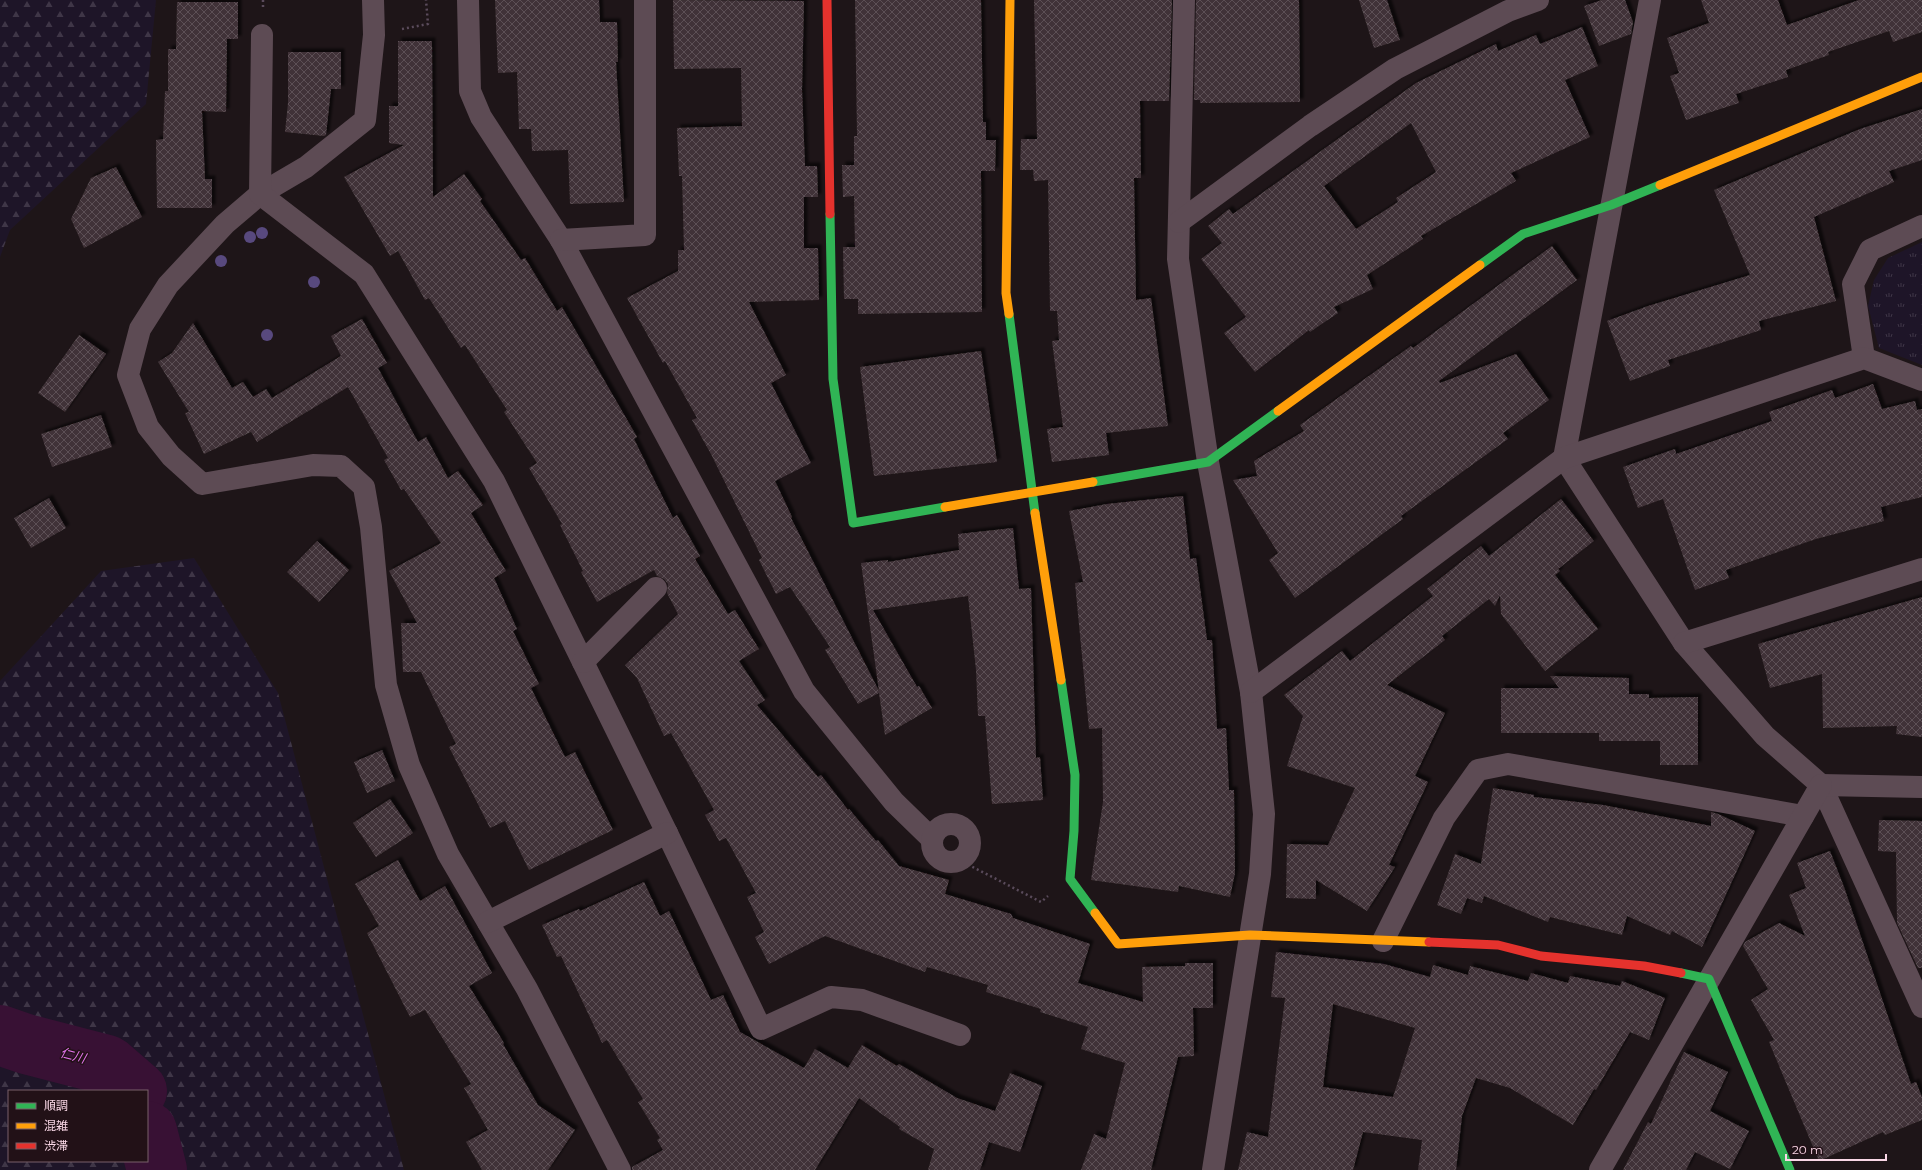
<svg xmlns="http://www.w3.org/2000/svg" width="1922" height="1170" font-family="Montserrat,'Noto Sans JP',sans-serif">
<defs>
<pattern id="forest-firs" width="22" height="20" patternUnits="userSpaceOnUse"><rect width="22" height="20" fill="#1e1528"/><path d="M5 1l3.5 6h-7zM16 11l3.5 6h-7z" fill="#3f3647"/></pattern>
<pattern id="park-tufts" width="24" height="20" patternUnits="userSpaceOnUse"><rect width="24" height="20" fill="#1e1528"/><path d="M3 7l-1-3M5 7V3M7 7l1-3M15 17l-1-3M17 17v-4M19 17l1-3" fill="none" stroke="#3f3647"/></pattern>
<pattern id="building-cross-hatch" width="8" height="8" patternUnits="userSpaceOnUse"><rect width="8" height="8" fill="#403337"/><path d="M0 0l8 8M0 8l8-8" fill="none" stroke="#5c5054"/></pattern>
<filter id="shadow"><feDropShadow dx="3.5" dy="-3.5" stdDeviation="1" flood-color="#0009"/></filter>
</defs>
<rect width="100%" height="100%" fill="#1e1518"/>
<g fill="url(#forest-firs)" fill-rule="evenodd">
<polygon points="0,0 156,0 146,104 10,230 0,257"/>
<path d="M 194,558 L 278,693 L 404,1170 L 0,1170 L 0,681 L 101,571 ZM 9,1091 L 147,1091 L 147,1161 L 9,1161 Z"/>
</g>
<polygon fill="url(#park-tufts)" points="1922,242 1922,365 1879,348 1868,306 1874,280 1888,258"/>
<g fill="none" stroke-linecap="round" stroke-linejoin="round">
<g stroke="#381134" stroke-width="60">
<polyline points="0,1035 26,1044 107,1065 137,1091"/>
<polyline points="147,1131 157,1170"/>
</g>
</g>
<g fill="url(#building-cross-hatch)" fill-rule="evenodd" filter="url(#shadow)">
<polygon points="495,0 599,0 600,22 617,22 618,62 616,62 624,202 570,204 568,150 532,151 531,129 519,129 517,72 498,73"/>
<polygon points="673,0 804,1 802,90 805,166 817,166 818,197 804,197 804,248 818,248 819,300 749,302 786,375 771,383 811,463 775,481 792,517 791,518 879,691 861,563 888,560 888,562 959,550 958,534 1013,528 1019,589 1031,588 1036,758 1040,757 1043,800 992,804 985,716 978,716 976,670 968,596 873,610 917,687 919,686 932,708 885,735 879,693 858,704 825,650 830,647 790,587 776,594 759,560 762,558 712,456 692,420 697,418 665,361 663,363 627,298 678,271 678,250 684,250 682,176 679,176 677,128 742,126 741,68 674,69"/>
<polygon points="855,0 981,0 983,122 986,122 986,140 996,140 995,171 981,171 982,312 858,314 858,299 844,299 843,247 855,247 854,196 843,197 842,165 854,165 854,136 857,136"/>
<polygon points="1034,0 1172,0 1169,101 1140,101 1141,178 1134,178 1136,300 1151,298 1168,426 1106,433 1109,455 1052,462 1047,429 1063,427 1052,341 1059,340 1057,311 1050,311 1048,180 1034,181 1033,170 1020,170 1021,139 1037,139"/>
<polygon points="1196,0 1299,0 1300,102 1200,103 1200,100 1194,100"/>
<polygon points="1359,0 1387,0 1400,40 1374,48"/>
<polygon points="1602,0 1625,0 1633,22 1631,34 1599,46 1584,6"/>
<polygon points="1701,0 1778,0 1787,25 1859,0 1922,0 1922,32 1893,42 1889,31 1828,52 1829,55 1786,70 1788,77 1736,94 1739,103 1686,120 1670,76 1679,73 1667,38 1709,23"/>
<polygon points="177,2 238,2 238,39 227,39 226,112 202,111 205,179 212,179 212,208 157,208 156,140 163,139 165,91 168,91 168,49 176,49"/>
<path d="M 1582,27 L 1598,66 L 1565,80 L 1590,137 L 1511,173 L 1516,181 L 1421,236 L 1423,239 L 1367,275 L 1373,289 L 1334,307 L 1338,313 L 1310,332 L 1309,330 L 1255,372 L 1224,333 L 1246,317 L 1201,259 L 1222,243 L 1208,226 L 1229,209 L 1233,214 L 1416,83 L 1496,44 L 1498,51 L 1536,35 L 1540,44 ZM 1411,123 L 1436,172 L 1396,198 L 1398,202 L 1356,229 L 1324,186 Z"/>
<polygon points="398,41 432,41 433,197 464,174 482,199 480,201 521,260 525,258 557,311 562,307 637,437 634,439 673,518 677,515 700,556 695,559 728,614 735,610 759,649 739,661 765,700 757,705 818,777 821,775 848,810 849,809 876,841 878,840 899,866 949,880 945,894 1011,914 1013,918 1090,944 1078,983 1143,1002 1142,967 1185,966 1185,963 1213,963 1213,1008 1193,1008 1194,1056 1178,1057 1151,1170 1081,1170 1094,1134 1106,1139 1125,1063 1081,1049 1088,1027 1040,1012 1041,1009 986,992 988,985 927,967 925,972 825,936 769,964 755,937 764,932 747,897 756,893 726,838 719,841 705,815 714,810 671,733 664,736 637,678 625,665 678,614 667,593 668,584 664,579 657,576 654,570 597,602 581,572 583,571 560,525 562,524 529,468 537,463 504,412 507,410 465,345 461,348 429,298 425,300 398,251 390,256 344,177 404,145 389,143 389,106 398,106"/>
<polygon points="288,52 341,52 341,89 331,89 326,135 324,136 285,132 288,103"/>
<polygon points="1922,109 1922,160 1889,171 1894,182 1814,217 1836,301 1759,321 1761,330 1668,360 1670,366 1630,381 1607,321 1648,306 1750,275 1714,190 1860,129"/>
<polygon points="116,167 142,217 84,248 71,219 91,178"/>
<polygon points="1552,246 1577,280 1439,381 1440,383 1516,354 1549,400 1503,433 1508,439 1401,516 1403,519 1295,598 1269,560 1278,553 1233,480 1257,476 1254,461 1304,431 1300,425 1411,346 1413,348"/>
<polygon points="362,319 387,363 378,368 418,442 426,437 448,478 458,471 483,505 471,513 506,571 494,578 517,629 513,631 539,684 531,688 565,757 575,752 613,830 529,870 505,821 490,828 449,747 456,744 421,672 403,672 401,623 417,623 389,571 441,543 404,489 401,490 384,460 388,458 348,387 257,442 251,432 204,454 185,413 189,412 158,362 172,353 193,323 232,388 243,382 253,397 266,389 272,398 341,356 331,336"/>
<polygon points="79,335 106,354 65,412 38,393"/>
<polygon points="981,351 997,462 874,476 860,367"/>
<polygon points="1873,384 1882,409 1915,401 1917,410 1922,409 1922,497 1881,507 1884,521 1816,539 1726,570 1729,578 1695,590 1663,499 1638,508 1623,467 1675,449 1676,454 1772,421 1769,412 1832,390 1835,398"/>
<polygon points="101,415 112,447 52,467 41,434"/>
<polygon points="1183,496 1190,559 1196,558 1207,640 1212,640 1217,729 1226,728 1229,790 1234,790 1235,873 1230,897 1179,886 1178,892 1091,880 1103,802 1102,728 1089,729 1075,583 1083,582 1069,511 1107,504"/>
<polygon points="49,498 66,528 31,548 14,518"/>
<polygon points="1561,499 1594,541 1558,569 1560,571 1555,575 1598,629 1545,671 1501,614 1500,595 1495,606 1489,599 1442,636 1445,640 1387,685 1445,713 1415,776 1428,782 1389,865 1395,867 1367,911 1316,880 1316,899 1286,898 1287,844 1328,845 1355,788 1287,766 1303,716 1284,695 1342,651 1350,661 1433,596 1427,589 1481,546 1489,556"/>
<polygon points="317,541 349,570 319,602 287,572"/>
<polygon points="1922,597 1922,737 1896,734 1897,726 1823,728 1822,674 1770,688 1758,644"/>
<polygon points="1550,676 1629,678 1629,694 1649,694 1649,698 1698,697 1698,765 1660,765 1660,741 1599,741 1599,733 1501,733 1501,688 1559,688"/>
<polygon points="382,750 395,781 367,793 354,762"/>
<polygon points="1493,788 1534,795 1534,797 1603,805 1711,826 1711,812 1718,814 1755,831 1702,947 1672,931 1670,935 1627,916 1622,935 1550,917 1548,922 1484,896 1482,903 1467,898 1461,914 1437,905 1455,854 1481,864"/>
<polygon points="390,799 413,833 376,857 353,823"/>
<polygon points="1879,820 1922,821 1922,968 1918,968 1897,923 1896,852 1878,851"/>
<polygon points="1830,851 1844,887 1911,1084 1916,1082 1922,1097 1922,1120 1885,1135 1883,1132 1819,1161 1769,1042 1774,1040 1751,1000 1768,989 1743,946 1745,942 1779,923 1805,936 1789,895 1806,888 1797,863"/>
<polygon points="398,860 420,901 445,886 492,973 469,986 504,1043 503,1044 538,1105 575,1130 548,1170 482,1170 466,1142 488,1130 464,1088 471,1084 425,1010 410,1017 367,933 379,926 355,884"/>
<polygon points="644,882 660,916 669,911 711,1000 723,995 740,1032 804,1068 815,1049 848,1068 862,1045 897,1066 899,1064 957,1098 995,1111 1010,1073 1042,1086 1020,1152 989,1142 980,1170 928,1170 934,1149 899,1129 900,1127 859,1098 815,1170 632,1170 632,1167 663,1150 657,1140 660,1138 638,1102 643,1099 607,1040 602,1043 561,956 557,957 542,925 579,909 580,911"/>
<path d="M 1276,952 L 1384,964 L 1430,977 L 1433,965 L 1468,975 L 1470,966 L 1528,981 L 1531,973 L 1568,983 L 1570,976 L 1620,986 L 1622,981 L 1665,998 L 1649,1040 L 1630,1032 L 1596,1090 L 1594,1089 L 1573,1125 L 1510,1088 L 1476,1078 L 1462,1116 L 1456,1170 L 1418,1170 L 1422,1140 L 1363,1132 L 1353,1170 L 1238,1170 L 1247,1132 L 1268,1137 L 1285,998 L 1271,997 ZM 1333,1004 L 1415,1028 L 1393,1097 L 1323,1087 Z"/>
<polygon points="1684,1052 1728,1072 1710,1111 1749,1131 1730,1169 1695,1152 1686,1170 1623,1170 1648,1122 1651,1124"/>
</g>
<g fill="none" stroke-linecap="round" stroke-linejoin="round">
<g stroke="#5a4b5b" stroke-width="2.5" stroke-dasharray="2 3" stroke-linecap="butt">
<polyline points="263,7 263,0"/>
<polyline points="402,29 428,24 426,0"/>
<polyline points="959,860 1041,902 1048,896"/>
</g>
<g stroke="#5d4b54" stroke-width="22">
<polyline points="373,0 374,35 365,120 306,167 260,194 225,224 168,285 140,329 128,375 148,427 171,456 202,484 313,465 341,466 364,487 371,527 386,685 409,765 448,854 527,989 620,1170"/>
<polyline points="468,0 470,91 481,117 561,240 804,691 894,802 932,839"/>
<polyline points="1184,0 1178,259 1208,462 1251,692 1264,814 1260,874 1213,1170"/>
<polyline points="1650,0 1564,458 1684,643 1765,736 1821,785 1922,1007"/>
<polyline points="262,35 260,194 364,274 494,481 667,833 761,1029 831,997 862,1000 960,1035"/>
<polyline points="1179,222 1310,126 1395,69 1508,11 1538,0"/>
<polyline points="561,240 645,235 645,0"/>
<polyline points="1864,358 1853,284 1870,250 1922,226"/>
<polyline points="1684,643 1922,569"/>
<polyline points="583,662 656,588"/>
<polyline points="1251,692 1564,458 1864,358 1922,380"/>
<polyline points="1821,785 1922,787"/>
<circle cx="951" cy="843" r="19"/>
<polyline points="488,922 667,833"/>
<polyline points="1383,941 1444,818 1478,770 1508,764 1803,816"/>
<polyline points="1600,1170 1821,785"/>
</g>
<g stroke="#30b455" stroke-width="9">
<polyline points="830,214 833,379 853,523 945,507"/>
<polyline points="1480,265 1523,234 1611,205 1660,185"/>
<polyline points="1009,314 1035,513"/>
<polyline points="1093,482 1208,462 1278,411"/>
<polyline points="1061,680 1075,775 1074,831 1070,879 1095,913"/>
<polyline points="1681,973 1709,979 1790,1170"/>
</g>
<g stroke="#ff9f0a" stroke-width="9">
<polyline points="1660,185 1922,77"/>
<polyline points="1009,314 1006,293 1010,0"/>
<polyline points="1278,411 1480,265"/>
<polyline points="945,507 1093,482"/>
<polyline points="1035,513 1061,680"/>
<polyline points="1095,913 1118,944 1250,935 1429,942"/>
</g>
<g stroke="#e5322d" stroke-width="9">
<polyline points="827,0 830,214"/>
<polyline points="1429,942 1498,945 1541,956 1644,966 1681,973"/>
</g>
</g>
<g fill="#58497e">
<circle cx="262" cy="233" r="6"/>
<circle cx="250" cy="237" r="6"/>
<circle cx="221" cy="261" r="6"/>
<circle cx="314" cy="282" r="6"/>
<circle cx="267" cy="335" r="6"/>
</g>
<g text-anchor="middle" stroke-width="3" stroke-linejoin="round" paint-order="stroke">
<g font-size="13" font-style="italic" fill="#e273eb" stroke="#221117">
<text transform="translate(73 1055) rotate(15)" y="5">仁川</text>
</g>
</g>
<rect x="8" y="1090" width="140" height="72" fill="#221117" stroke="#78606a"/>
<rect x="16" y="1103" width="20" height="6" fill="#30b455" stroke="#78606a"/>
<text x="44" y="1110" font-size="12" fill="#f9d7e6">順調</text>
<rect x="16" y="1123" width="20" height="6" fill="#ff9f0a" stroke="#78606a"/>
<text x="44" y="1130" font-size="12" fill="#f9d7e6">混雑</text>
<rect x="16" y="1143" width="20" height="6" fill="#e5322d" stroke="#78606a"/>
<text x="44" y="1150" font-size="12" fill="#f9d7e6">渋滞</text>
<path d="M1786 1154v6h100v-6" fill="none" stroke="#f9d7e6" stroke-width="2"/>
<text x="1792" y="1154" font-size="12" fill="#f9d7e6" stroke="#221117" stroke-width="3" paint-order="stroke">20 m</text>
</svg>
